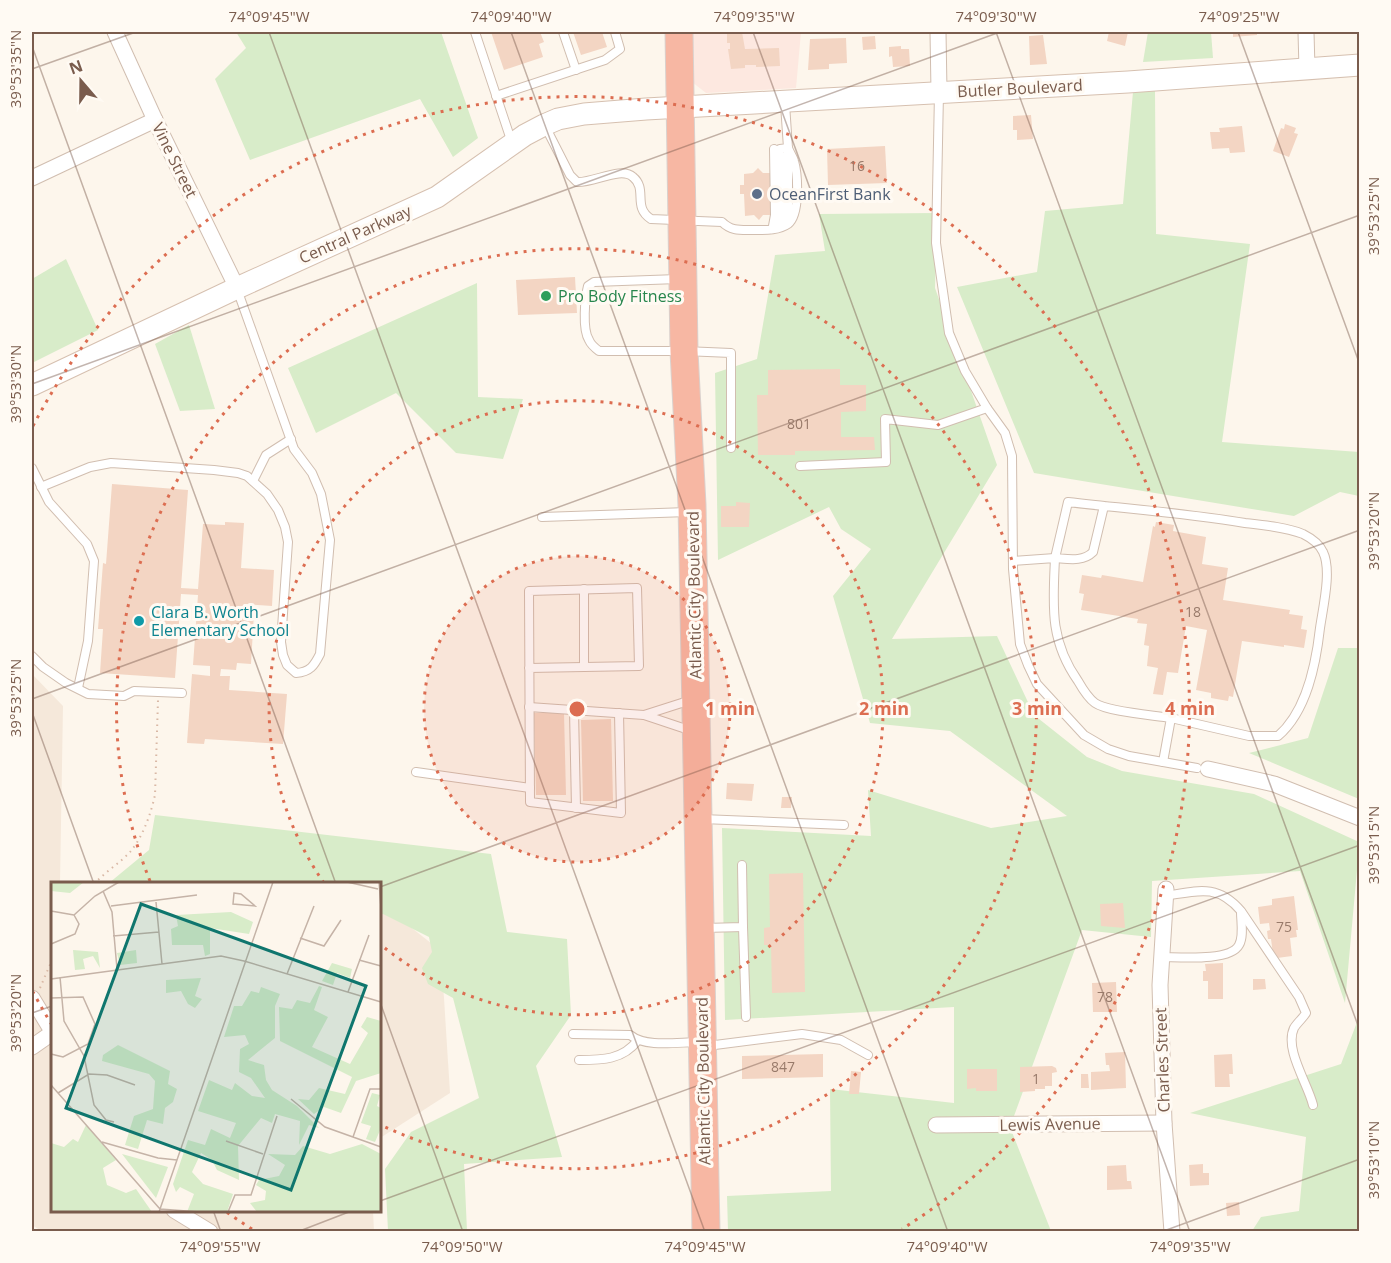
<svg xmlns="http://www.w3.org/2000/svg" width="1391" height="1263" font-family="'Open Sans',sans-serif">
<rect width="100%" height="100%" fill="#fdf6ec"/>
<g fill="#f5e8da">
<polygon points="32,674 63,706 60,883 52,884 52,1210 373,1211 374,1231 43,1232 32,1225"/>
<polygon points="380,903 441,951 450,1093 380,1138"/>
</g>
<polygon fill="#fde8e0" points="691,32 801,32 796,88 706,93 692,82"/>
<g fill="#d8ecc9">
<polygon points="236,32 441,32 478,138 453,157 420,99 250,160 215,79 246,48"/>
<polygon points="1148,32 1211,32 1213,58 1143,62"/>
<polygon points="1155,91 1156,234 1250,244 1222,442 1359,452 1359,496 1340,492 1294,516 1034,473 957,287 1037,272 1045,211 1123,204 1133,92"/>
<polygon points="937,213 935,288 997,465 892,639 997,636 1034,715 1087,757 1122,771 1254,794 1359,842 1359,869 1357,870 1345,1003 1300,871 1152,881 1151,937 1082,930 1010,1127 1051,1231 728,1231 727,1196 831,1191 830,1089 954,1103 954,1007 725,1020 722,828 871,836 868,790 991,828 1067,816 950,731 870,723 833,596 871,549 841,529 829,507 718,560 715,373 757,359 775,255 825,251 819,214"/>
<polygon points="66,259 98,330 32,363 32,279"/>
<polygon points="477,283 478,397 523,399 503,459 456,453 396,393 316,433 288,368"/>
<polygon points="189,325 215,409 180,411 155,344"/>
<polygon points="1338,648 1359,648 1359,799 1249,753 1308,738"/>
<polygon points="155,815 491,854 507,932 567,939 571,1015 536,1066 562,1157 464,1164 467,1231 388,1231 385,1169 411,1132 479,1098 453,998 428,984 422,968 432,952 429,937 383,914 380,915 380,884 109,883 149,850"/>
<polygon points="1359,1017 1359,1231 1252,1231 1261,1217 1299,1211 1306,1137 1190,1113 1341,1064"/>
</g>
<g fill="#f3d5c3">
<polygon points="491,32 540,32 544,42 539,44 543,57 504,70"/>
<polygon points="573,32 602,32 607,47 581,55"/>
<polygon points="727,32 742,32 745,49 779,48 780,66 756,67 756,65 745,65 745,68 731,69 728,49 730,49 730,43 727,43"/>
<polygon points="1109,32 1128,32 1125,46 1107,41"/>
<polygon points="1233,32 1257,32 1257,35 1233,37"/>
<polygon points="1043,35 1047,64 1030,65 1029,36"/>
<polygon points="875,36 876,49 863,50 862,37"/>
<polygon points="846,38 847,63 829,64 829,69 808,70 810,39"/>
<polygon points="901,46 901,49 909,49 910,66 893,67 892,56 889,57 889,47"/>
<polygon points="1031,115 1033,139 1017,140 1017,130 1013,130 1013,116"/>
<polygon points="1285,124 1296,128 1294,133 1298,134 1289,157 1273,151 1281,128 1284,129"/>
<polygon points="1242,126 1245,152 1230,153 1229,148 1212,149 1210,132 1220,132 1219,128"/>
<polygon points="885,146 887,183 828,185 827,149"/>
<polygon points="758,168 763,173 772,173 773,181 792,181 792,194 773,194 773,215 763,215 759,220 754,215 745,216 744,194 740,194 740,185 744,185 744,174 753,173"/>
<polygon points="575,277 577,313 518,315 516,280"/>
<polygon points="840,369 840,385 866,385 866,411 841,412 841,437 874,437 875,450 795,451 795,455 758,455 757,395 768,395 768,370"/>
<polygon points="112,484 188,490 181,588 198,589 203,524 225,525 225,522 244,523 241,568 274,570 272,606 244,604 244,612 254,613 251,664 237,663 236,670 221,669 220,676 230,676 229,690 287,694 283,744 205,739 204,744 187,743 192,674 210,676 210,666 193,665 198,595 181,594 175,678 100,673 103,629 98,629 103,563 106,564"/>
<polygon points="736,502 750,503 749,527 721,527 721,506 736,506"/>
<polygon points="1156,522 1174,525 1173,531 1206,537 1202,564 1228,568 1223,600 1290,610 1289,614 1303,616 1301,629 1307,630 1304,648 1284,645 1284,647 1242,641 1233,697 1229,696 1228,701 1211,698 1211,693 1196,690 1207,630 1186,626 1178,673 1167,672 1163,695 1153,694 1158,668 1147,666 1149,646 1144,645 1147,624 1137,623 1138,619 1081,610 1084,594 1079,593 1082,575 1101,578 1102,575 1143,582 1153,526 1155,527"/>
<polygon points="534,713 564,713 566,795 536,795"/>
<polygon points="611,719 613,801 583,801 581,720"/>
<polygon points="727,783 754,784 752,801 726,799"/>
<polygon points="782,797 792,797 791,808 781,808"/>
<polygon points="803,873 805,992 772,993 771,945 764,945 764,928 770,927 769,874"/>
<polygon points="1294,896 1298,930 1296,930 1297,937 1290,938 1292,956 1277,958 1276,954 1273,954 1271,939 1268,939 1267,931 1270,930 1269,923 1260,924 1258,907 1272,905 1272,899"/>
<polygon points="1123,903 1125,928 1101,926 1100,904"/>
<polygon points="1223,963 1223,999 1208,999 1208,981 1203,981 1203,971 1206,971 1205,964"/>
<polygon points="1253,979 1265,979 1266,989 1253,990"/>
<polygon points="1116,982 1117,1012 1093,1012 1092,983"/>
<polygon points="1125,1052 1126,1088 1091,1090 1091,1072 1110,1071 1109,1065 1106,1065 1105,1053"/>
<polygon points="823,1054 823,1077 742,1079 742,1056"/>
<polygon points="1232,1054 1233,1074 1229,1074 1230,1087 1215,1087 1214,1055"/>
<polygon points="1052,1066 1056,1068 1057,1072 1052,1073 1052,1086 1045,1086 1045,1089 1035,1089 1035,1091 1020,1092 1020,1067"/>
<polygon points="967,1069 997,1069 997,1091 976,1091 976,1088 967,1089"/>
<polygon points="851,1071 861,1072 859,1094 849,1094"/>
<polygon points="1081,1074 1088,1074 1089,1088 1081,1088"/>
<polygon points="1203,1164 1203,1173 1209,1173 1209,1185 1190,1186 1189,1165"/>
<polygon points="1126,1165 1127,1181 1131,1181 1132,1189 1107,1190 1107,1166"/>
<polygon points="1239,1202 1240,1215 1227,1216 1226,1203"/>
</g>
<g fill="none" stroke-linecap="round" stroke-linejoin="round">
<defs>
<g id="lane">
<polyline points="475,32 512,143"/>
<polyline points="563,32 576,70"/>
<polyline points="939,93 936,243 949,333 965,371 987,408 1005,433 1012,456 1013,569 1020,644 1028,665 1037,684 1084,735 1108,749 1129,756 1197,768"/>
<polyline points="496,96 605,60 620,49 615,32"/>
<path d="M 545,126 L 570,175 L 577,182 C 594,183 621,166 633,177 C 648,189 632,207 651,219 L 722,222 C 731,231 740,230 752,230 C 764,230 778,231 788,224 C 800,215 798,175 794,161 C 793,157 790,153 788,148"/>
<polyline points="780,225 787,219 788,212 788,150"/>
<polyline points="773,226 775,215 774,149"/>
<polyline points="772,229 778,225 782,217 780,149 788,148 785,104"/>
<path d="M 678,279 L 594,282 L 588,286 C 585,298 582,329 589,340 C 591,345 595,348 599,351 L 684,351 L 731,353 L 731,448"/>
<polyline points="800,466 886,462 885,419 938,425 987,408"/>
<polyline points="32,468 49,502 87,544 94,561 88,641 78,688"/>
<polyline points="253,481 266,455 291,439"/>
<path d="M 41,487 L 90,467 L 111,463 L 214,470 L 238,473 L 247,476 L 267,494 L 278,510 L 285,527 L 288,542 L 281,642 L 283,655 L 287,665 L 296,673 C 310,672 314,666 320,654 L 330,540 L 321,494 L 312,473 L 294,449 L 237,289"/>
<path d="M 1104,506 L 1093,552 C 1083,562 1069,559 1055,558 L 1068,502 C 1127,509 1186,513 1245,523 C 1263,525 1286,527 1303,534 C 1311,538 1319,543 1323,552 C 1332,570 1323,607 1320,628 C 1316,664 1307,711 1278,736 L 1249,736 L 1171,718"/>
<polyline points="542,517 688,512"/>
<path d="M 1013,561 L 1055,558 C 1053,605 1049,640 1078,681 C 1082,688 1088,698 1095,703 C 1108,712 1153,715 1171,718 L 1163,762"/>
<polyline points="32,656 43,667 66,683 88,694 124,696 134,691 182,693"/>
<polyline points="584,667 584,589"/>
<polyline points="529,668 639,666 637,588 529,591 530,802 621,813 619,713"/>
<polyline points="529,707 644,715 692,731"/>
<polyline points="574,710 576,808"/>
<polyline points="644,715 691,700"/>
<polyline points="416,772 530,788"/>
<polyline points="702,819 844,825"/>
<path d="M 1165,896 C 1197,891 1217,883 1241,911 L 1299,997 L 1306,1013 C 1303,1018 1297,1023 1294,1028 C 1284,1049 1308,1084 1313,1105"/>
<polyline points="743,927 746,1017"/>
<polyline points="704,928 743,927 742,865"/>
<path d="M 1161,957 C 1178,957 1230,962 1239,945 C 1244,936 1241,922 1241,912"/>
<path d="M 573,1034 L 630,1035 C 646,1048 678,1042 698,1042"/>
<polyline points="707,1046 802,1034 841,1040 868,1055"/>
<path d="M 579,1060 C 602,1060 623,1060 638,1040"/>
</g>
<g id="street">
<polyline points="115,32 155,120 237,288"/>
<polyline points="938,32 939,91"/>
<polyline points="1306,32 1307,69"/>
<polyline points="32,178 155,120"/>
<polyline points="1208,769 1274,784 1360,818"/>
<polyline points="1166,889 1160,985 1164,1123 1172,1232"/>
<polyline points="32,998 52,1031"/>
<polyline points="32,1047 52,1033"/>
<polyline points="936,1125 1164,1123"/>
<polyline points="174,1210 210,1232"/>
</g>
<polyline id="secondary" points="32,385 237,288 437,197 525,135 544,125 558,119 584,114 646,109 1128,82 1360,65"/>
<polyline id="highway" points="679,32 684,351 692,505 706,1232"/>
</defs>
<use href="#lane" stroke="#d1beb0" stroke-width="10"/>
<use href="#street" stroke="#d1beb0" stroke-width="17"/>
<use href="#secondary" stroke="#d6c0b0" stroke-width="23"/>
<use href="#highway" stroke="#dad1cd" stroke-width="29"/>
<g stroke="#d9b8a5" stroke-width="2" stroke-dasharray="1.5 4.5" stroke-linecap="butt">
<path d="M 94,884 C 105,872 120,863 130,852 C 143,837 151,813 155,795 L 158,700"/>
<polyline points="40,988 52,960"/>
</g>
<use href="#lane" stroke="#fff" stroke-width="8"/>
<use href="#street" stroke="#fff" stroke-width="15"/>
<use href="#secondary" stroke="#fff" stroke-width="21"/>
<use href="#highway" stroke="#f7b7a3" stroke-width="27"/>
</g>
<path fill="none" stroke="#7a5c4d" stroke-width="1.5" stroke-opacity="0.45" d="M 269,32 L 705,1232M 511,32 L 948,1232M 753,32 L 1190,1232M 996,32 L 1360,1031M 1238,32 L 1360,365M 32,46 L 336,884M 32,69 L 136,32M 32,384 L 1000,32M 32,699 L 1360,215M 32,712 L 94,884M 380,887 L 1360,530M 380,1002 L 463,1232M 32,1013 L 52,1006M 380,1201 L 1360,845M 213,1210 L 221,1232M 297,1232 L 354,1210M 1161,1232 L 1360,1159"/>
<circle cx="577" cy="709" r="153" fill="#dc6d51" fill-opacity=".12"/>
<g fill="none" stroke="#dc6d51" stroke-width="3" stroke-dasharray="3 6">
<circle cx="577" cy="709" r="153"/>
<path d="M324 883A307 307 0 1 1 380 944"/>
<path d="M150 881A460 460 0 1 1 383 1126"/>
<path d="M252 1229A613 613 0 0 1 225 1211M52 1025A613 613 0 0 1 33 992M33 426A613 613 0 1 1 902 1229"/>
</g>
<circle fill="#5c6f8a" stroke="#fffaf3" stroke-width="2" cx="757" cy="194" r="6"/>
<circle fill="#2e9e5b" stroke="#fffaf3" stroke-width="2" cx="546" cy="296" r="6"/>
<circle fill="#0f9aa8" stroke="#fffaf3" stroke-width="2" cx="139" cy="621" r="6"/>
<g text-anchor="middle" stroke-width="6" stroke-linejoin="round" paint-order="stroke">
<g font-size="14" fill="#987a6a">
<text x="857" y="171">16</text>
<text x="799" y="429">801</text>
<text x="1193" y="617">18</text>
<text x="1284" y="932">75</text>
<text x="1105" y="1002">78</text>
<text x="783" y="1072">847</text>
<text x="1036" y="1084">1</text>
</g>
<g font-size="16" fill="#7a5c4d" stroke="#fffaf3">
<text transform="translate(1020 88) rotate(-3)" y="6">Butler Boulevard</text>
<text transform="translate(175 160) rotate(64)" y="6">Vine Street</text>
<text transform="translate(355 234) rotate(-24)" y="6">Central Parkway</text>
<text transform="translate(694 595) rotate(-91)" y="6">Atlantic City Boulevard</text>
<text transform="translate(1162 1060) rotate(-92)" y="6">Charles Street</text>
<text transform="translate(703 1081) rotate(-91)" y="6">Atlantic City Boulevard</text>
<text transform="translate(1050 1124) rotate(-1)" y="6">Lewis Avenue</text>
</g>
<g font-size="16" fill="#4e5e75" stroke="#fffaf3" text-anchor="start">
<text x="769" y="200">OceanFirst Bank</text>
</g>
<g font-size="16" fill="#27864d" stroke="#fffaf3" text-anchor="start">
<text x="558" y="302">Pro Body Fitness</text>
</g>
<g font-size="16" fill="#0d838f" stroke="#fffaf3" text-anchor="start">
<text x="151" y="618">Clara B. Worth<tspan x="151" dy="18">Elementary School</tspan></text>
</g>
</g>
<g transform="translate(51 882)">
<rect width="330" height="330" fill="#fdf6ec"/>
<path d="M 0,0 L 33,0 L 19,11 L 0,9 ZM 180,30 L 202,40 L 198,52 L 159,46 L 159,72 L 154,74 L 152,63 L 121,63 L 120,47 L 127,44 L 125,33 ZM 22,68 L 47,70 L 49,86 L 42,74 L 32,77 L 34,87 L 24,88 ZM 85,68 L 86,81 L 69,83 L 66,71 ZM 281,81 L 301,87 L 299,96 L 286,91 L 282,103 L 271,99 ZM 150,96 L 144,114 L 151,117 L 144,126 L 137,122 L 130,109 L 115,111 L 115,98 ZM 268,104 L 271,105 L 263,128 L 277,135 L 261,165 L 299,182 L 317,151 L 310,145 L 316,135 L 330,139 L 330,191 L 305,199 L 290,231 L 273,225 L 263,232 L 247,217 L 258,218 L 268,206 L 294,212 L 301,195 L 229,159 L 228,125 L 241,127 L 246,118 L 259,121 ZM 210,105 L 229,112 L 224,124 L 224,156 L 197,178 L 213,183 L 215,198 L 221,208 L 246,224 L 268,246 L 258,243 L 248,263 L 249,239 L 224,232 L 221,241 L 210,236 L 187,264 L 188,298 L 166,288 L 161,278 L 150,271 L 141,290 L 152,302 L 182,312 L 176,330 L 136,330 L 143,312 L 129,305 L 125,310 L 122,302 L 137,258 L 154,263 L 160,247 L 179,256 L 185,241 L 147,229 L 158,198 L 181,208 L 184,201 L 201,214 L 214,216 L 200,196 L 188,190 L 189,167 L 198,162 L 194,153 L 173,155 L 183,124 L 191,124 L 200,109 L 208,111 ZM 67,163 L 119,189 L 117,202 L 126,207 L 122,220 L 114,226 L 112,242 L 96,238 L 87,267 L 74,263 L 83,234 L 102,227 L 104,199 L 98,192 L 51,179 L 52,173 ZM 321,211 L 329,213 L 326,224 L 330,226 L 330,246 L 324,260 L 315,257 L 320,244 L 310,241 ZM 35,243 L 65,278 L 52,286 L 56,303 L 75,311 L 85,307 L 101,330 L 0,330 L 0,261 L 13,265 L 22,257 L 27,260 ZM 311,262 L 330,272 L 330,330 L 206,330 L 199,321 L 214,318 L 215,309 L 205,303 L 208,298 L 228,294 L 234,283 L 217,272 L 244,273 L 252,264 L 279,272 ZM 71,272 L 117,285 L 105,316 Z" fill="#d8ecc9"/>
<path fill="none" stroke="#c5b3a7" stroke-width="1.5" d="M 296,0 L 327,7M 328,0 L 330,26M 52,9 L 61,30 L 66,87M 183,11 L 190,12 L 204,24 L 182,22 ZM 105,20 L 111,82M 60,24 L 146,13M 0,29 L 23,33M 23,33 L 44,14 L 68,0M 62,54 L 108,50M 249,56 L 273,64 L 290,38M 0,62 L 24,52 L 28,42 L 23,33M 308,78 L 330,84M 193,79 L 330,120M 236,92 L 263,24M 9,95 L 13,139 L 33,174 L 43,223 L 55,238 L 63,240M 0,97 L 170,74 L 193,79M 297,110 L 318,53M 0,116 L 32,115 L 44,142 L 37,162 L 12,175 L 0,172M 0,203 L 109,327 L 149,330M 7,211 L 38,192 L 56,193 L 84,203M 240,217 L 274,245 L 330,265M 302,255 L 319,207 L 330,207M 175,259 L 212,272M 51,260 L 107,276 L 126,278M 108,330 L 222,0M 177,330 L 184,313 L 200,313 L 226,234"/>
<path fill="#0f766e" fill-opacity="0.15" stroke="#0f766e" stroke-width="3" d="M 90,22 L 315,104 L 240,308 L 15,226 Z"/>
<rect width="330" height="330" fill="none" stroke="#7a5c4d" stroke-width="3"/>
</g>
<circle cx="577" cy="709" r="9" fill="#dc6d51" stroke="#fffaf3" stroke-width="3"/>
<g font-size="18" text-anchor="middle" font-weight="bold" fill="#dc6d51" stroke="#fffaf3" stroke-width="6" stroke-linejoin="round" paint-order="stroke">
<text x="730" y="715">1 min</text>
<text x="884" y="715">2 min</text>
<text x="1037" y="715">3 min</text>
<text x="1190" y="715">4 min</text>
</g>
<rect width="1391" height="1263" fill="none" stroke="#fffaf3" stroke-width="66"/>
<g transform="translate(81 81) rotate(340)" stroke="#fffaf3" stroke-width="4.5" paint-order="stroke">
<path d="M0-4.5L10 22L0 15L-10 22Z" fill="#7a5c4d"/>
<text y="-9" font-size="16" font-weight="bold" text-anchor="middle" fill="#7a5c4d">N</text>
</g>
<rect x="33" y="33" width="1325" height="1197" fill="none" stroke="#7a5c4d" stroke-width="2"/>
<g font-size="15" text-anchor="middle" fill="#7a5c4d">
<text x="269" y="22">74°09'45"W</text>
<text x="511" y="22">74°09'40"W</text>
<text x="754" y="22">74°09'35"W</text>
<text x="996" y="22">74°09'30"W</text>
<text x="1239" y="22">74°09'25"W</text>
<text transform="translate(16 69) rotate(-90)" y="5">39°53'35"N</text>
<text transform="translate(1374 216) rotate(-90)" y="5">39°53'25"N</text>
<text transform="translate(16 384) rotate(-90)" y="5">39°53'30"N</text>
<text transform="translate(1374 531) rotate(-90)" y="5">39°53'20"N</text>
<text transform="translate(16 698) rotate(-90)" y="5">39°53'25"N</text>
<text transform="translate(1374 845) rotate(-90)" y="5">39°53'15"N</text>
<text transform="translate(16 1013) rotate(-90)" y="5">39°53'20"N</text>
<text transform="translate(1374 1160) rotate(-90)" y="5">39°53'10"N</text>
<text x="220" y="1252">74°09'55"W</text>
<text x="462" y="1252">74°09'50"W</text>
<text x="705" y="1252">74°09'45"W</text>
<text x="947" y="1252">74°09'40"W</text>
<text x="1190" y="1252">74°09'35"W</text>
</g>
</svg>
